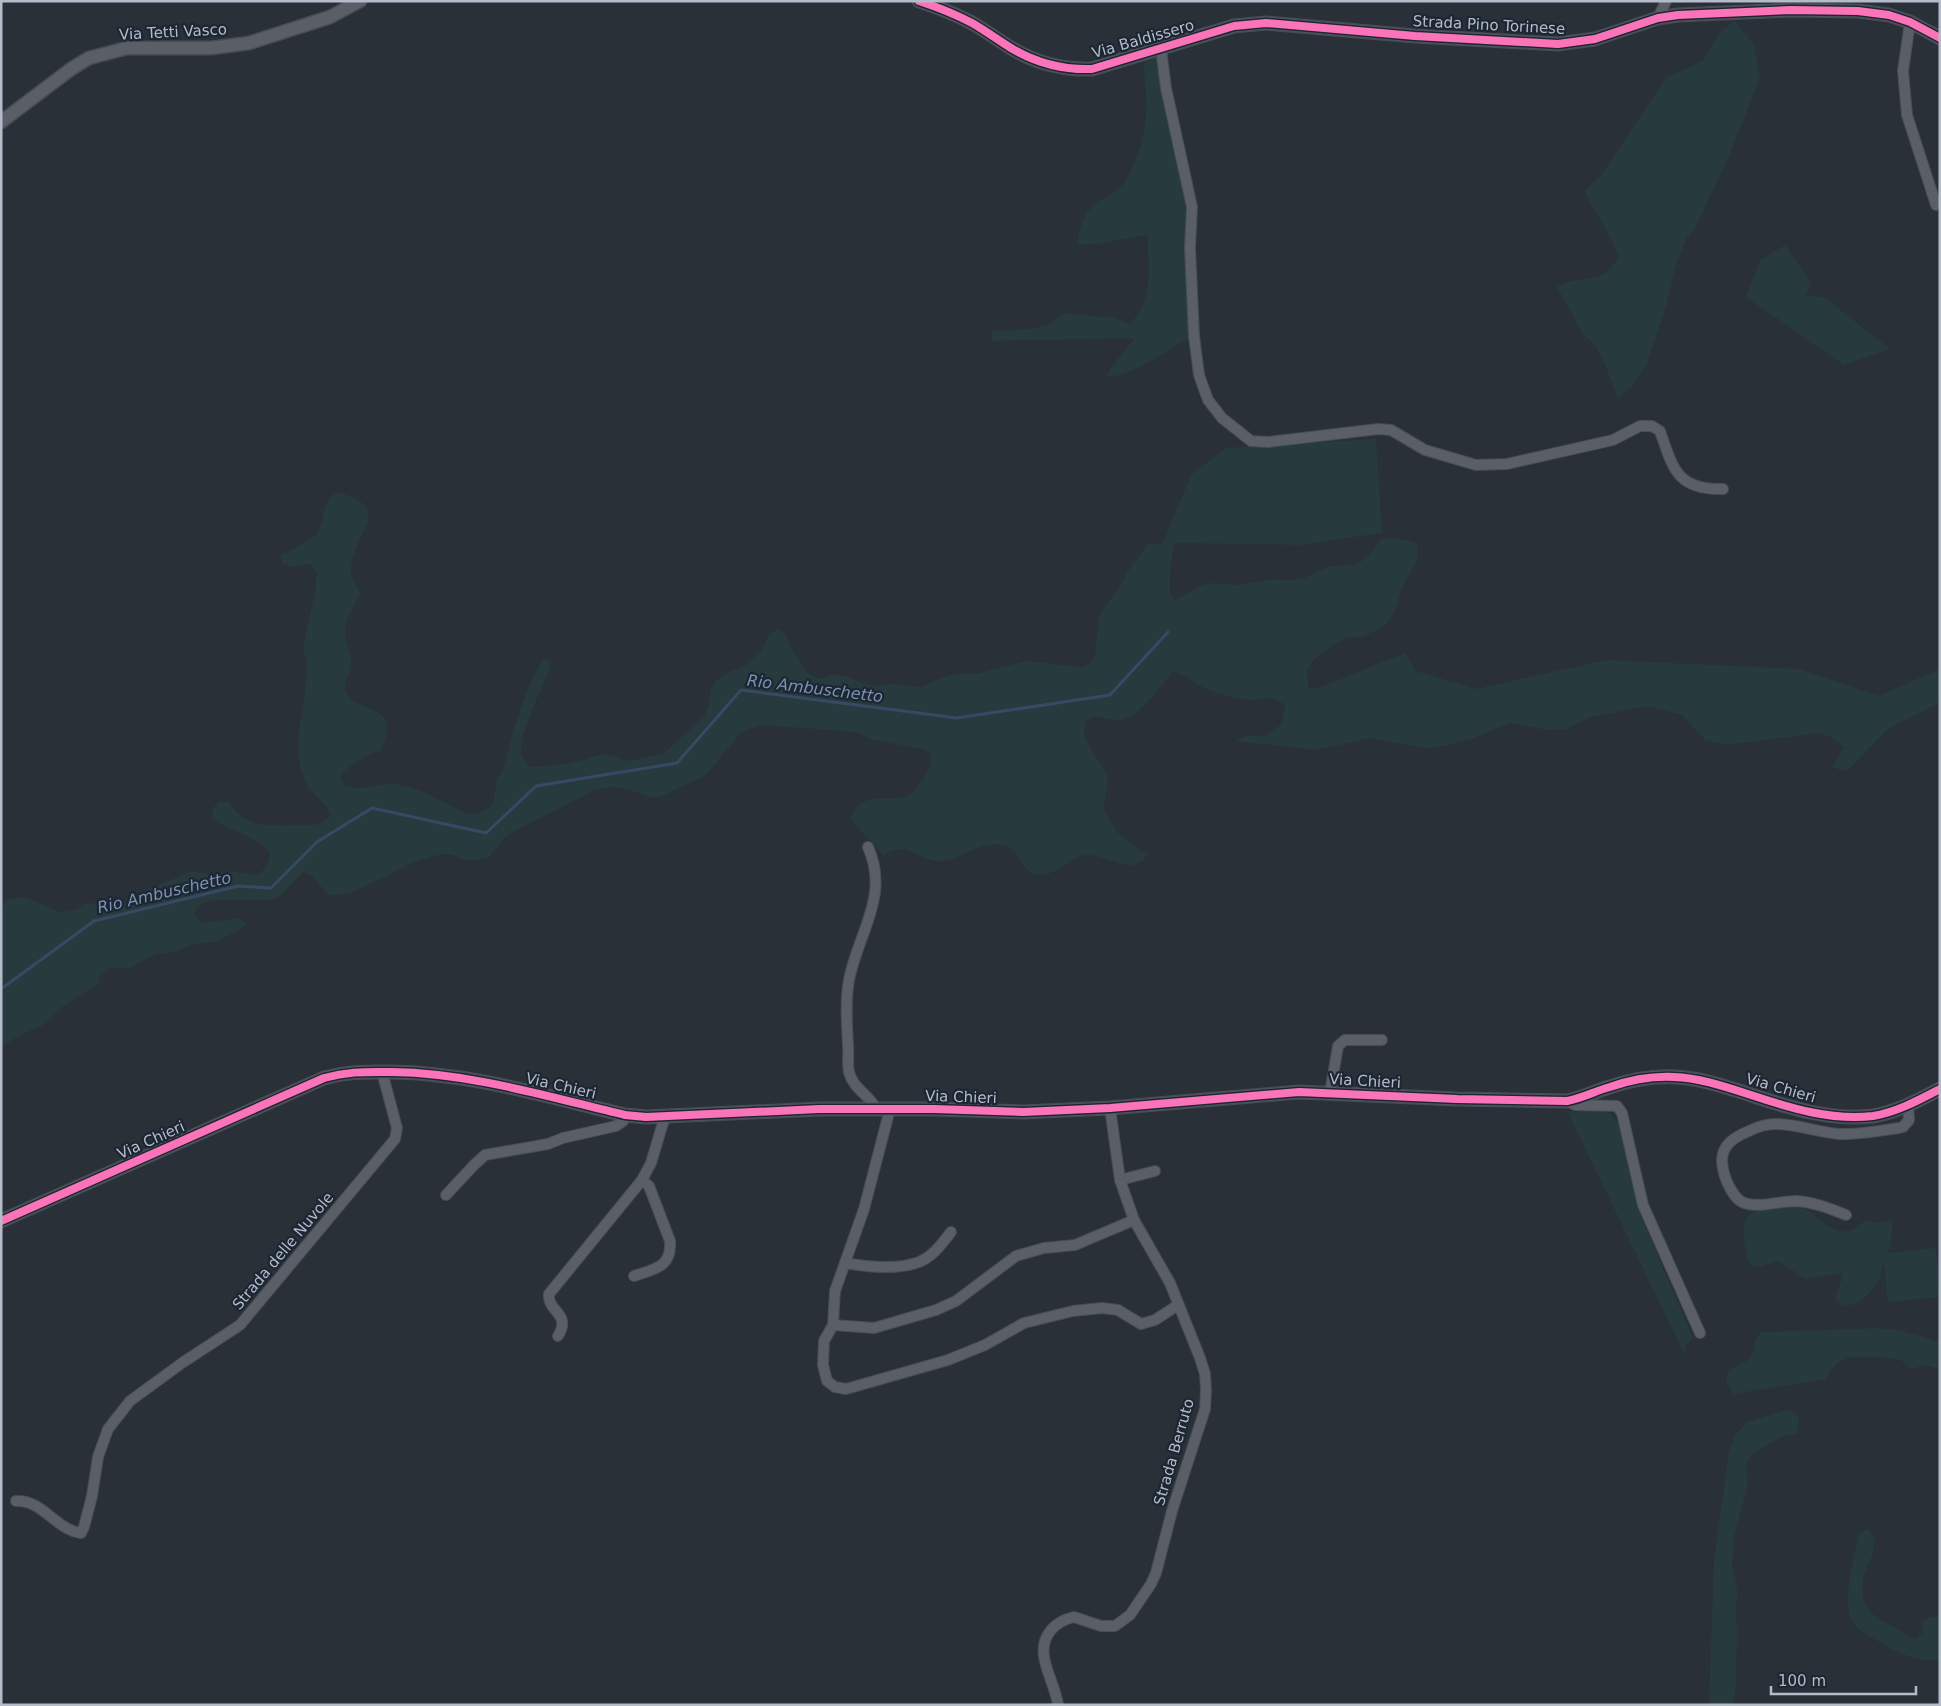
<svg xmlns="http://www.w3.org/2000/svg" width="1941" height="1706" font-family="'DejaVu Sans',sans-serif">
<rect width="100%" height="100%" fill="#2a3038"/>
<g fill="#273a3e">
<path d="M 1734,20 L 1754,45 L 1760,78 L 1729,156 L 1696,226 L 1686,239 L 1674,271 L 1666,307 L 1646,366 L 1631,387 L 1618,398 L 1604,362 L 1596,346 L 1583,334 L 1557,287 C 1586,271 1598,290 1619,257 L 1608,233 L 1584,191 L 1600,177 L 1666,78 L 1702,61 L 1719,34 Z"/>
<path d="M 1159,55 L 1164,95 L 1186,208 L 1191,304 L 1191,338 C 1164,350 1136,376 1106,377 L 1112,366 L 1135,338 L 991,341 L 992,331 L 1030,329 L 1048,325 L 1065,313 L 1115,318 L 1130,324 C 1154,299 1149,267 1147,235 L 1097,244 L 1077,245 C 1080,230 1082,214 1095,204 C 1103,198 1111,195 1118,189 C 1125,184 1128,177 1131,170 C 1149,134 1148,102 1143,64 Z"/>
<polygon points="1785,245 1812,284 1804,295 1824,297 1890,349 1844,365 1746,297 1760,260"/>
<path d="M 1376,439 L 1382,533 L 1299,545 L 1174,543 L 1170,573 L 1170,593 L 1175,600 L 1202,585 L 1212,583 L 1239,585 L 1277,579 L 1287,581 L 1304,578 L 1329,566 L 1356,565 L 1370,555 L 1381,539 C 1393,537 1404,539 1416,543 C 1422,558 1412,569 1405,582 C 1397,595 1398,613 1386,624 C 1380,629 1367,636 1358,637 C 1354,638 1350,636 1347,638 C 1336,642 1312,658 1308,669 C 1306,676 1308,682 1309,689 L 1324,686 L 1405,653 L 1416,671 L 1476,689 L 1606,660 L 1799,669 L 1878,696 L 1940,669 L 1940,703 L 1889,728 L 1851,767 L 1843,771 L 1832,767 L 1844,747 L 1831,737 L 1817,733 L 1727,745 L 1705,740 L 1682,715 L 1649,706 L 1591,717 L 1566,729 L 1547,730 L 1511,723 L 1471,739 L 1443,746 L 1425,748 L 1370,738 L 1317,750 L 1235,741 L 1247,736 L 1265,736 L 1282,724 L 1285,706 C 1270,691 1259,703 1241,699 C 1234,698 1214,692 1207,689 C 1195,684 1187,674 1173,672 C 1160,686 1141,716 1122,720 C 1113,721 1104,717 1095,716 L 1086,721 L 1084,730 L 1086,740 L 1106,773 L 1108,781 L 1103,808 L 1117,832 L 1147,855 C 1133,877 1110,856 1088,855 C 1072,855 1059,875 1040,875 C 1023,875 1022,855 1010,848 C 983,835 960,863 936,861 C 916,859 904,838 884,856 L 850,819 C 866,783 894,809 914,791 C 916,789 919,785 921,782 C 929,772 931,766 930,754 L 922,749 L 873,740 L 856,732 L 761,725 L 741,732 L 717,762 L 704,776 L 660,797 L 651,797 L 633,791 L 614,787 L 595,790 L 507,835 L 488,858 L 469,861 L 452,855 L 442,854 L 411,863 L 393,873 L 348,894 L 328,895 L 312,876 L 303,872 L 282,894 L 273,900 L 215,900 L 206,902 L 197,907 L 195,916 L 202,923 L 239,918 L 246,925 L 240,930 L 215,942 L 194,944 L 176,952 L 156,954 L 129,968 L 109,968 L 101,974 L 98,984 L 62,1007 L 40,1027 L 22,1034 L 1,1047 L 1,906 L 6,900 L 24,897 L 60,912 L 69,911 L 79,908 L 87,903 L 115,905 L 125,903 L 141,892 L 193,871 L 211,874 L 230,871 L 257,875 C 266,869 269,863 270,852 C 258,840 244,835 229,828 C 223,826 217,820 212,817 L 213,808 L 220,801 L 229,802 C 250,835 281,823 314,825 L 323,822 L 330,816 L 327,807 L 308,787 L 301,769 L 298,750 L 300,723 L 304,703 L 307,666 L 303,647 L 315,592 L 317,572 L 310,564 L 292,567 L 283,564 L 280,556 C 290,550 315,539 319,530 C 326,514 321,504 337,492 C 396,508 355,530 351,567 C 350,577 356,585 360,593 C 356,606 346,615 345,628 C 343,642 353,653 351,666 C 350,674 344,680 345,688 C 349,716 405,698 381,750 C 366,755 350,764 340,777 L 345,786 C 362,791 375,784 392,784 C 414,784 447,805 468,814 L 477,814 L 493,804 L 497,778 L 503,770 L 515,725 L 530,684 L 542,659 L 551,662 L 549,671 C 542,687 520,734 521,750 C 521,757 526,762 530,767 L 568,764 L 603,754 L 630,761 L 664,753 L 704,716 L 708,707 L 711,689 L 716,681 L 723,675 L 748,664 L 761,651 L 770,634 L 778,629 L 786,634 L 789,644 L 805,671 L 812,676 L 821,679 L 829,675 L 837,675 L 846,676 L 864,684 L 873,686 L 892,684 L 920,687 L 948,676 L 968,673 L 977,674 L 1025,661 L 1081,667 L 1090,664 L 1095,656 L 1099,619 L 1102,610 L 1119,589 L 1128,571 L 1148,544 L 1163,543 L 1191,475 L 1226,448 Z"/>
<polygon points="1586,1110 1610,1113 1619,1124 1638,1210 1693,1338 1685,1345 1685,1355 1568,1113"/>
<path d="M 1792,1205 C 1813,1207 1821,1226 1837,1230 C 1856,1235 1853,1226 1866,1221 C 1870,1220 1873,1223 1877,1223 C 1883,1223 1887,1220 1892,1222 L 1891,1244 L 1887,1253 L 1936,1248 L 1940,1297 L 1888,1302 L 1884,1262 C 1882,1269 1881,1275 1878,1281 C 1870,1295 1849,1316 1835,1299 C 1836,1289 1843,1283 1842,1273 L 1806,1279 L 1778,1261 L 1760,1267 L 1751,1266 C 1744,1253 1741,1230 1747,1216 L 1759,1209 Z"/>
<path d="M 1877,1328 L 1899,1330 L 1940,1342 L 1940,1369 L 1925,1365 L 1911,1369 L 1901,1360 L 1882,1357 L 1849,1357 L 1836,1364 L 1825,1379 L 1733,1394 C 1730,1388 1725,1381 1727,1375 C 1730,1367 1745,1364 1750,1358 C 1756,1350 1753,1340 1761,1332 Z"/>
<path d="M 1790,1409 C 1801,1416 1800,1422 1797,1434 L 1787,1435 L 1770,1443 L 1752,1454 L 1746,1465 L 1748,1484 L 1734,1538 L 1732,1566 L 1738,1594 L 1736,1603 L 1737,1633 L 1736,1682 L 1733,1705 L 1709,1705 L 1714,1560 L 1729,1452 L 1736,1434 L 1747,1422 Z"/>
<path d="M 1868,1529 L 1875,1537 C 1874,1543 1874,1550 1872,1556 C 1869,1564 1864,1571 1863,1581 C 1859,1613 1877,1617 1899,1630 C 1905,1634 1909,1637 1915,1639 L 1923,1632 L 1922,1622 L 1931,1617 L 1940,1617 L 1940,1660 C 1922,1662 1900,1655 1885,1645 C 1876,1639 1863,1634 1856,1626 C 1838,1607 1855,1557 1859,1533 Z"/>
</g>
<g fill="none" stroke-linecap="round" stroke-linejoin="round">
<polyline stroke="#384963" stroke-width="3" points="1,989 94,921 238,886 271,888 317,842 372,808 486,833 536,786 677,763 741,690 957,718 1110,695 1168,632"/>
<defs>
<g id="minor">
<polyline points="1658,18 1666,1"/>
<polyline points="1910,22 1903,71 1907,115 1936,205"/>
<path d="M 1161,49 L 1166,88 L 1192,207 L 1190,248 L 1194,336 L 1199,375 L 1208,400 L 1222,418 L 1251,441 L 1268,442 L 1378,429 L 1391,430 L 1425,450 L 1476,465 L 1507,464 L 1613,440 L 1640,426 L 1652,426 L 1660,431 C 1673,469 1677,490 1723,489"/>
<path d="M 868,847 C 890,896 858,933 849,980 C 845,1001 847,1024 848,1045 C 849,1054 847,1064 849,1072 C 853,1089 869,1094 876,1109"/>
<polyline points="1330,1093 1338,1046 1345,1040 1382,1040"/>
<polyline points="1567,1101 1575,1105 1617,1106 1622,1113 1643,1205 1700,1333"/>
<polyline points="890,1109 864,1209 835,1291 833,1325 824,1341 823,1365 827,1381 835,1387 846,1389 948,1360 985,1345 1024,1323 1073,1311 1102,1308 1118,1310 1141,1324 1155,1320 1178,1305"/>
<polyline points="1120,1180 1155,1171"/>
<polyline points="446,1195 474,1165 485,1155 548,1144 563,1138 616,1126 623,1121 625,1115"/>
<path d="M 1846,1215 C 1829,1208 1813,1202 1795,1201 C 1779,1201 1757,1209 1742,1202 C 1734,1198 1726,1182 1724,1173 C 1717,1150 1729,1139 1749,1131 C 1757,1127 1766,1124 1775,1124 C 1796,1124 1817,1132 1839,1134 C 1858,1135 1879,1131 1899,1128 L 1903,1127 L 1909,1120 L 1908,1105"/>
<path d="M 845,1263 C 867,1267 894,1270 916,1263 C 931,1259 942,1244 951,1232"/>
<path d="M 634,1276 C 655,1269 672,1267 670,1241 L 649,1186 L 642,1180"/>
<polyline points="833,1325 874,1328 936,1310 956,1301 1016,1256 1044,1248 1075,1245 1134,1220"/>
<path d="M 558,1336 C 572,1313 547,1312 549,1294 L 642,1180 L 651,1163 L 665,1116"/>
<path d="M 16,1501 C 42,1499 56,1530 81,1533 L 84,1527 L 92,1496 L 98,1457 L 108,1429 L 130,1401 L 182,1363 L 240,1325 L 395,1139 L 397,1128 L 382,1072"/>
<path d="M 1058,1705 C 1055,1680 1032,1653 1051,1630 C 1057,1623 1065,1619 1074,1617 L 1101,1626 L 1115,1626 L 1130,1615 L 1151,1584 L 1156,1573 L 1172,1511 L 1205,1409 L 1206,1390 L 1205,1374 L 1200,1358 L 1170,1283 L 1134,1220 L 1120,1180 L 1110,1108"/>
</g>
<g id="tertiary">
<path d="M 919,1 C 937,7 955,14 972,23 C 986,31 998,40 1011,48 C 1036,63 1064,70 1092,69 L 1234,26 L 1266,23 L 1415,36 L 1558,44 L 1595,39 L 1658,18 L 1678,15 L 1791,10 L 1858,11 L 1889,15 L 1910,22 L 1940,38"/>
<polyline points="1,122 71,69 89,58 127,48 211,48 249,43 330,17 360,1"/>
<path d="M 1,1221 L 324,1078 C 349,1071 367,1072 392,1072 C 471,1073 549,1097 625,1115 L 646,1117 L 819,1109 L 934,1109 L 1023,1112 L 1110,1108 L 1299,1092 L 1457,1099 L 1567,1101 C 1583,1098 1595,1091 1610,1087 C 1630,1080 1653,1076 1674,1077 C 1701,1078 1726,1087 1751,1095 C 1790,1108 1832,1121 1873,1116 C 1897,1112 1919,1100 1940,1089"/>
</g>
</defs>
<use href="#minor" stroke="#484c53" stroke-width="12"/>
<use href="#tertiary" stroke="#484c53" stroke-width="15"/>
<use href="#minor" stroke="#5a5e66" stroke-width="10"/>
<use href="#tertiary" stroke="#5a5e66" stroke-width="12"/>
<defs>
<g id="cycleway">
<path d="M 919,1 C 937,7 955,14 972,23 C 986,31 998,40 1011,48 C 1036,63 1064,70 1092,69 L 1234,26 L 1266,23 L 1415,36 L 1558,44 L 1595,39 L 1658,18 L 1678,15 L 1791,10 L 1858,11 L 1889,15 L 1910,22 L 1940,38"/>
<path d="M 1,1221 L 324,1078 C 349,1071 367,1072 392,1072 C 471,1073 549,1097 625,1115 L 646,1117 L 819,1109 L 934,1109 L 1023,1112 L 1110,1108 L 1299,1092 L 1457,1099 L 1567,1101 C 1583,1098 1595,1091 1610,1087 C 1630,1080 1653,1076 1674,1077 C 1701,1078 1726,1087 1751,1095 C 1790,1108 1832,1121 1873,1116 C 1897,1112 1919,1100 1940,1089"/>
</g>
</defs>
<use href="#cycleway" stroke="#1d2633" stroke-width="11"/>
<use href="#cycleway" stroke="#fb73b8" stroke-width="8"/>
</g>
<g text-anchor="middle" stroke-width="4.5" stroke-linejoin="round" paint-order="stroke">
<g font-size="15" fill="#b4bcc9" stroke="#1d2633">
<text transform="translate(1489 25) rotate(3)" y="5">Strada Pino Torinese</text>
<text transform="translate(173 32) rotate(-3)" y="5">Via Tetti Vasco</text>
<text transform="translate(1143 39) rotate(-16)" y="5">Via Baldissero</text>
<text transform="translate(1365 1081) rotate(3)" y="5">Via Chieri</text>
<text transform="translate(561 1086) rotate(13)" y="5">Via Chieri</text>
<text transform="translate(1781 1088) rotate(16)" y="5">Via Chieri</text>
<text transform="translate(961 1097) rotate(2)" y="5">Via Chieri</text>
<text transform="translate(151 1140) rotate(-24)" y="5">Via Chieri</text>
<text transform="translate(283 1251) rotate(-50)" y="5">Strada delle Nuvole</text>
<text transform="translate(1174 1452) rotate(-74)" y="5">Strada Berruto</text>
</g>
<g font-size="16" font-style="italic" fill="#7c92b1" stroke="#1d2633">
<text transform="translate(815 688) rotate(7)" y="6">Rio Ambuschetto</text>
<text transform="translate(164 892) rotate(-13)" y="6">Rio Ambuschetto</text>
</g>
</g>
<rect width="1941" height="1706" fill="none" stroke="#b4bcc9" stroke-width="5"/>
<path d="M1771 1686v8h145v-8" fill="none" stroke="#b4bcc9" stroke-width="2.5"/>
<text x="1778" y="1686" font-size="15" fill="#b4bcc9" stroke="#1d2633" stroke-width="4" paint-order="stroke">100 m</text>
</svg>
